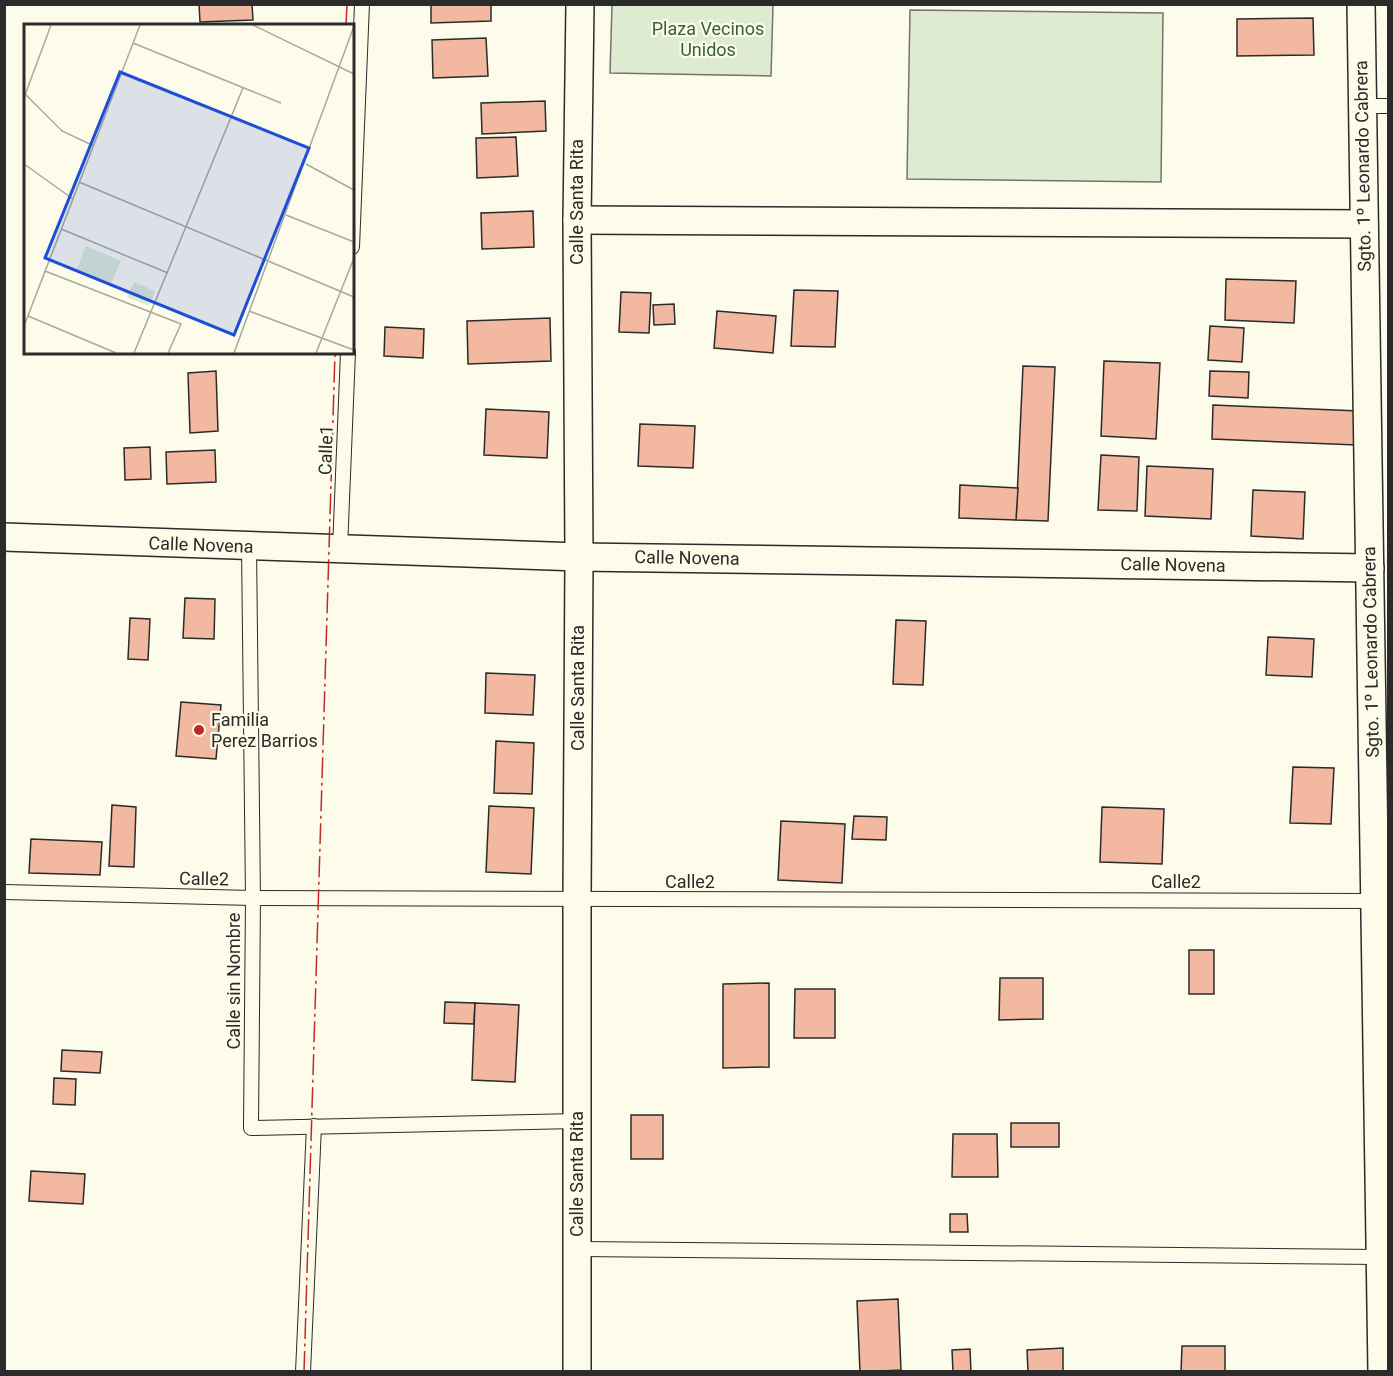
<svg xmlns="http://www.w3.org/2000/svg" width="1393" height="1376" font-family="Roboto,sans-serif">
<rect width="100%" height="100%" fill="#fdfbea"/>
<g fill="#deebd1" stroke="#74746e" stroke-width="1.5">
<polygon points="612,5 773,5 771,76 610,73"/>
<polygon points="910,10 1163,13 1161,182 907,179"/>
</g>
<g fill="#f2b8a0" stroke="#2b2b2b" stroke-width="1.5">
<polygon points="199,4 252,4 253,20 200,22"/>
<polygon points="431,4 491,4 491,21 431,23"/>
<polygon points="1313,18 1314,55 1237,56 1237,19"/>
<polygon points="486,38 488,76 433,78 432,40"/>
<polygon points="545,101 546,131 482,134 481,103"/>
<polygon points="516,137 518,176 477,178 476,138"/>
<polygon points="533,211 534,247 482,249 481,213"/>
<polygon points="1226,279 1296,281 1294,323 1225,320"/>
<polygon points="794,290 838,291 835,347 791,346"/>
<polygon points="621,292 651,293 649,333 619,332"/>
<polygon points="674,304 675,324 654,325 653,305"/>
<polygon points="717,311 776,316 773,353 714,348"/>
<polygon points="550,318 551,361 468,364 467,321"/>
<polygon points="1210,326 1244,328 1242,362 1208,360"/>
<polygon points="385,327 424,329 423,358 384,356"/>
<polygon points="1104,361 1160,363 1156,439 1101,436"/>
<polygon points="1023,366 1055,367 1048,521 1016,520"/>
<polygon points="216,371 218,431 190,433 188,373"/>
<polygon points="1210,371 1249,372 1248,398 1209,396"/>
<polygon points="1213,405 1359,411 1357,445 1212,439"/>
<polygon points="486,409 549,412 547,458 484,455"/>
<polygon points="640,424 695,426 693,468 638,466"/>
<polygon points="150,447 151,479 125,480 124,448"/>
<polygon points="215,450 216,482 167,484 166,452"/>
<polygon points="1101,455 1139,457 1137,511 1098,510"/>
<polygon points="1147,466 1213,469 1211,519 1145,516"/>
<polygon points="960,485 1018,488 1016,520 959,518"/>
<polygon points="1253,490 1305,492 1303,539 1251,536"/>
<polygon points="185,598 215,599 214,639 183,638"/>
<polygon points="130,618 150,619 148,660 128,659"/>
<polygon points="896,620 926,621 923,685 893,684"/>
<polygon points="1268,637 1314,639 1312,677 1266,675"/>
<polygon points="486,673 535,675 533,715 485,713"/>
<polygon points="181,702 221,705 216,759 176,756"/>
<polygon points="496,741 534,743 532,794 494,793"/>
<polygon points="1293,767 1334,768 1331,824 1290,823"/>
<polygon points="112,805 136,807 134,867 109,866"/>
<polygon points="489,806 534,808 531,874 486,872"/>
<polygon points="1102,807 1164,809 1162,864 1100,862"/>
<polygon points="854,816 887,817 886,840 852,839"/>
<polygon points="781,821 845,824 842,883 778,880"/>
<polygon points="31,839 102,842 100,875 29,873"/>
<rect x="1189" y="950" width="25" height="44"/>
<polygon points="1000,978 1043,978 1043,1019 999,1020"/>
<polygon points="769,983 769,1067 723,1068 723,984"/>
<polygon points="795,989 835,989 835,1038 794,1038"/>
<polygon points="445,1002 475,1003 474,1024 444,1023"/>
<polygon points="475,1003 519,1005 515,1082 472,1080"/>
<polygon points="62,1050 102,1052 100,1073 61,1071"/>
<polygon points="54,1078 76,1079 75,1105 53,1104"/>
<rect x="631" y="1115" width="32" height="44"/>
<rect x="1011" y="1123" width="48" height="24"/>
<polygon points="953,1134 997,1134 998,1177 952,1177"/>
<polygon points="31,1171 85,1174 83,1204 29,1201"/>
<polygon points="950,1214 967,1214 968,1232 950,1232"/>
<polygon points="898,1299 901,1370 860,1372 857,1301"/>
<polygon points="1182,1346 1225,1346 1225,1372 1181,1372"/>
<polygon points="1063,1348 1063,1372 1028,1372 1027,1350"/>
<polygon points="970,1349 971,1372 953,1372 952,1350"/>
</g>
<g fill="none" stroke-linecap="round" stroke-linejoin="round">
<defs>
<g id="service">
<polyline points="1362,106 1388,106"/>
<polyline points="352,247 362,4"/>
<polyline points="249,546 253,898 251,1128 577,1121"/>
<polyline points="340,549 348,352"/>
<polyline points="4,892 253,898 1375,901"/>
<polyline points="577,1249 1380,1257"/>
<polyline points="303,1372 314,1126"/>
</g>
<g id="minor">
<polyline points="1361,4 1382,1372"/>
<polyline points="577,220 1364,224"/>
<polyline points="4,537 579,557 1370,568"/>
<polyline points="577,1372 577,899 579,557 577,220 580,4"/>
</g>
</defs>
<use href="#service" stroke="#2b2b2b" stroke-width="16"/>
<use href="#minor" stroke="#2b2b2b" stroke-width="30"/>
<use href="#service" stroke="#fdfbea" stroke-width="14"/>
<use href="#minor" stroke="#fdfbea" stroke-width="27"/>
<g stroke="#c62828" stroke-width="1.5" stroke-dasharray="21 4.5 3 4.5" stroke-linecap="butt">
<polyline points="346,26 347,4"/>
<polyline points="304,1372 335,352"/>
</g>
</g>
<circle fill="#c62828" stroke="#fdfbea" stroke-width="2" cx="199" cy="730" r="6"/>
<g text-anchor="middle" stroke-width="4.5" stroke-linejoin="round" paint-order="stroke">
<g font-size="18" fill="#34623c" stroke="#fdfbea">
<text x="708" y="35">Plaza Vecinos<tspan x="708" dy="21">Unidos</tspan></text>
</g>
<g font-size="18" fill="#2b2b2b" stroke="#fdfbea">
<text transform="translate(1363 166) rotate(-91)" y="6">Sgto. 1º Leonardo Cabrera</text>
<text transform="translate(577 202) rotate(-90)" y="6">Calle Santa Rita</text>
<text transform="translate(326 450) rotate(-88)" y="6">Calle1</text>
<text transform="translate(201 545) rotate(2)" y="6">Calle Novena</text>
<text transform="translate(687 558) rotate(1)" y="6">Calle Novena</text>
<text transform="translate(1173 565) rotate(1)" y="6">Calle Novena</text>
<text transform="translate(1371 652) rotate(-91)" y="6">Sgto. 1º Leonardo Cabrera</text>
<text transform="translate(578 688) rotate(-90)" y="6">Calle Santa Rita</text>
<text transform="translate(204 879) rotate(1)" y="6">Calle2</text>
<text x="690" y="888">Calle2</text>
<text x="1176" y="888">Calle2</text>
<text transform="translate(234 981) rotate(-90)" y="6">Calle sin Nombre</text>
<text transform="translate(577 1174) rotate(-90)" y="6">Calle Santa Rita</text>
</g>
<g font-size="18" fill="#2b2b2b" stroke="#fdfbea" text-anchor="start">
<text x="211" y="726">Familia<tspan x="211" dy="21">Perez Barrios</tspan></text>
</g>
</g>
<g transform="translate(24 24)">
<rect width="330" height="330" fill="#fdfbea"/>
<path d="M 62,222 L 97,237 L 87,259 L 53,245 ZM 110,258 L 131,267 L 125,282 L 103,273 Z" fill="#deebd1"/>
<path fill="none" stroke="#a9a89e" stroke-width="1.5" d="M 229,1 L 330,50M 109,19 L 257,79M 0,69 L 38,107 L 70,122M 1,71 L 27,1M 0,140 L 49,175M 282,140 L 330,166M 55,158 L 330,273M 262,191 L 330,218M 37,205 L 144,249M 21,247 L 157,300 L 144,329M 225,287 L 330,326M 4,292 L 92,329M 0,302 L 116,1M 110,329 L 219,64M 210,329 L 330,2M 292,329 L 330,234"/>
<path fill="#1d4ed8" fill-opacity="0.15" stroke="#1d4ed8" stroke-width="3" d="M 96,48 L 285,124 L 210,311 L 21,234 Z"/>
<rect width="330" height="330" fill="none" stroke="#2b2b2b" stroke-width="3"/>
</g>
<rect width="1393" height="1376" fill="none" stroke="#2b2b2b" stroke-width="12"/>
</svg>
